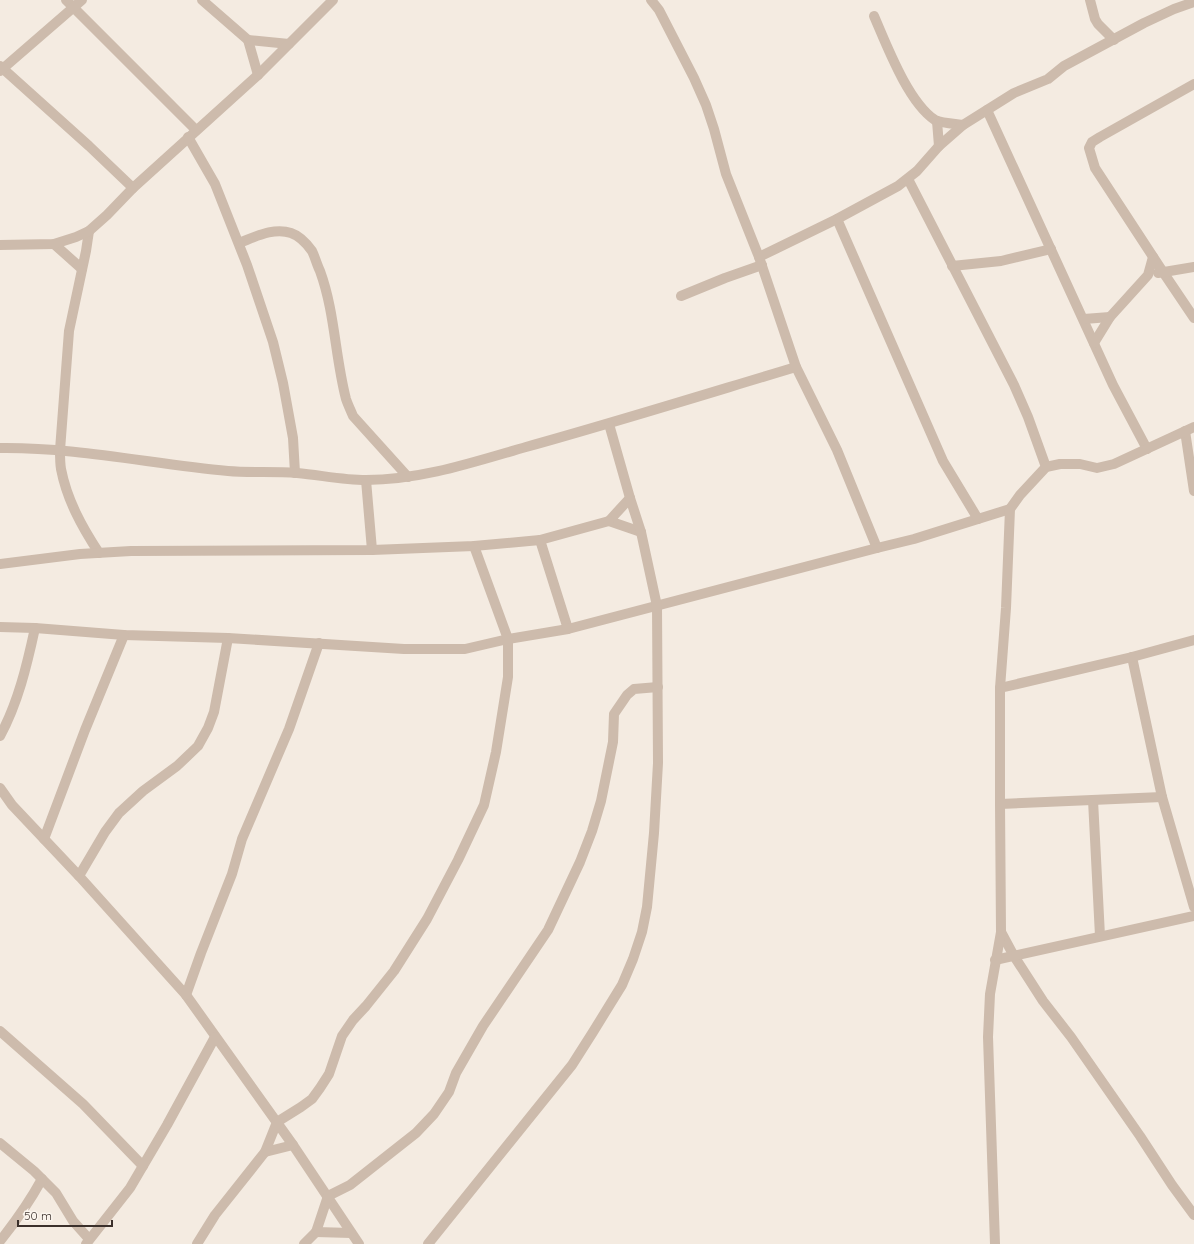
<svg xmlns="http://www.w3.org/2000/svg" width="1194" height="1244" font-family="Quicksand,sans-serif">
<rect width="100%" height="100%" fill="#f4ebe1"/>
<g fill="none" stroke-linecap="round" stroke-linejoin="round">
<g stroke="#cdbbac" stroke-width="10">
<polyline points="66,0 196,130"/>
<polyline points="202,0 248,40 258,75"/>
<polyline points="651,0 659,10 694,78 706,105 714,129 726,174 759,257 796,367 837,450 877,548 914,539 1010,509"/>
<polyline points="1090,0 1095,19 1098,24 1114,40"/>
<path d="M 874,16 C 887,46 908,102 935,120 C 941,123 956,124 963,125"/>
<polyline points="248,40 289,44"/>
<polyline points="0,66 89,146 133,188"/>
<polyline points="0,71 82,0"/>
<polyline points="1194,84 1100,137 1092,142 1089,148 1095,168 1163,272 1194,318"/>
<polyline points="987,110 1113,385 1147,449"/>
<polyline points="937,121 939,146"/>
<polyline points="188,137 215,184 247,265 273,342 283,383 293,438 295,473"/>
<polyline points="908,179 1014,385 1028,417 1046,467"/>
<polyline points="837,219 943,461 978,519"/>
<path d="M 89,231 L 86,251 L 69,331 L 60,450 C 60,456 60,463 61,469 C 67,500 82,527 99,553"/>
<path d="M 239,243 C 255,237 274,227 291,233 C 300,236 307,244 312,251 C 315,257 317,265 320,271 C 335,312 335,357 346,399 C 348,405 351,411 353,416 L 408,477"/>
<polyline points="54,244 82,269"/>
<polyline points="0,245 54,244 76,237 89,231 107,215 133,188 258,75 333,0"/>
<polyline points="759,257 837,219 898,186 917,171 939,146 963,125 1014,93 1048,79 1064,66 1144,23 1174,9 1194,2"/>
<polyline points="952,266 1001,261 1051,249"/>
<polyline points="1158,273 1194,267"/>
<polyline points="681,296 725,278 762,265"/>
<polyline points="1084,319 1110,317"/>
<polyline points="1094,343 1110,317 1148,275 1153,257"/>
<polyline points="1185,431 1194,491"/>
<path d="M 0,448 C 76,447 152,464 228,471 C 251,473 274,471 297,473 C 320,475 343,480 366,480 C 421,480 474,462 526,447 C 616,422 706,394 796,367"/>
<polyline points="366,480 372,550"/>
<polyline points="630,498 609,521 641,532"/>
<polyline points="540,540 568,629"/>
<polyline points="0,564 80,554 131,551 372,550 474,546 540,540 609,521"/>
<polyline points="0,627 35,628 124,635 228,638 404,649 465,649 508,639 568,629 877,548"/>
<polyline points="1132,657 1162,797 1194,907"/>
<polyline points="1000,688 1132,657 1194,640"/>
<path d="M 0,736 C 18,703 27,665 35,628"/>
<polyline points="0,788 12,805 79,876 186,995 293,1145 359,1244"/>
<polyline points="1093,800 1100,936"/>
<polyline points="1000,804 1162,797"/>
<polyline points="44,839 85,730 124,635"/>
<polyline points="79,876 105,832 119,813 143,791 177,766 198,746 208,728 214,712 228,638"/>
<polyline points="1001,932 1014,956 1043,1001 1071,1037 1140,1136 1172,1185 1194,1215"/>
<polyline points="995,960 1194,916"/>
<polyline points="186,995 201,953 232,874 242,839 289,729 319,643"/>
<polyline points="0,1031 83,1104 143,1166"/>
<polyline points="0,1143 34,1171 56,1193 73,1221 89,1239"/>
<polyline points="265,1152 293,1145"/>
<polyline points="316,1232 351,1233"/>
<path d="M 0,1241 C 16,1221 30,1201 42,1179"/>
<polyline points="86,1244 130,1188 167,1125 215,1037"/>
<polyline points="197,1244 215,1215 265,1152 277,1122 301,1107 312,1099 320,1088 329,1074 342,1036 353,1020 366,1006 394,971 427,919 458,860 484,805 496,752 508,677 508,639 474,546"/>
<polyline points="304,1244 316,1232 328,1196 350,1185 416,1133 434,1114 449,1092 456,1073 483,1026 548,930 580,862 592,831 601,801 613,742 614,714 627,695 634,689 658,687"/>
<polyline points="428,1244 572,1065 593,1032 622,985 633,959 642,932 647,907 654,833 658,763 657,606 641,532 630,498 609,424"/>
<polyline points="995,1244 988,1037 990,994 1001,932 1000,804 1000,688 1006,608 1010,509 1020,495 1046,467 1060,464 1080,464 1097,468 1114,464 1194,427"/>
</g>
</g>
<path d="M18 1220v6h94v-6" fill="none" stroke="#3b302b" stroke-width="2"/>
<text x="24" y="1220" font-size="12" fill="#3b302b" stroke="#fbf5ee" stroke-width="3" paint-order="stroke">50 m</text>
</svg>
